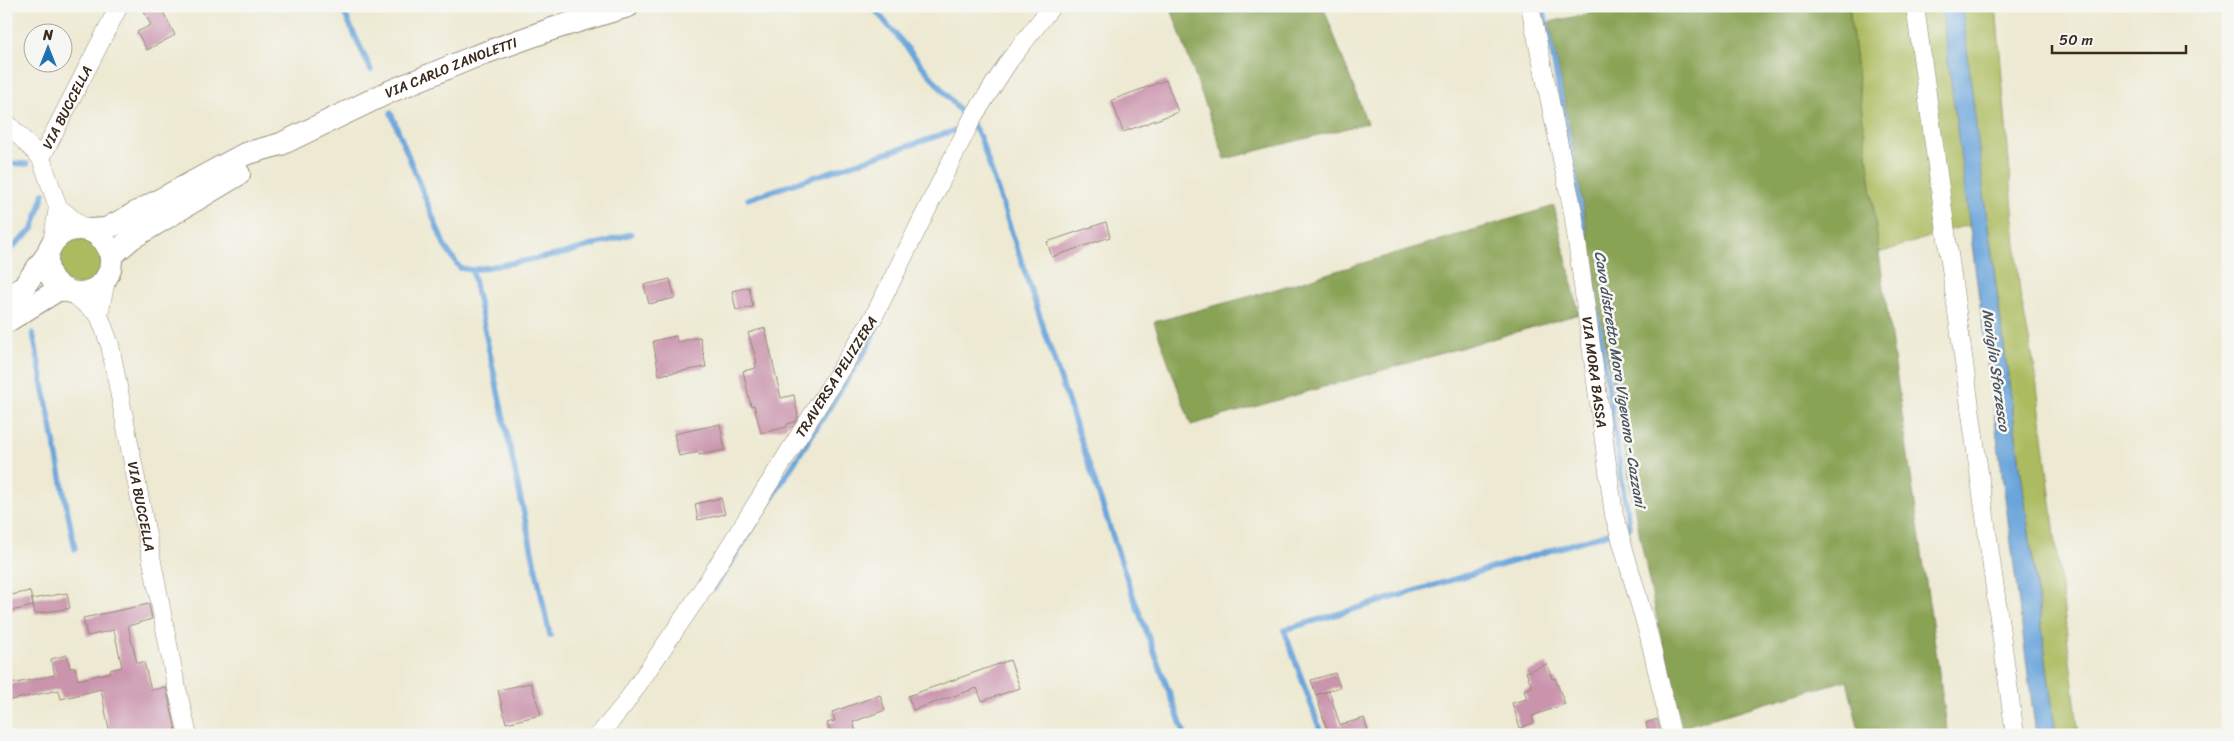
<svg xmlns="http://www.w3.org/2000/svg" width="2234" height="741" font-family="Sriracha,sans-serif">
<rect width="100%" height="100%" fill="#f6f6f2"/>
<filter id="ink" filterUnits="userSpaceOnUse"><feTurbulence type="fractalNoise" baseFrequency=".02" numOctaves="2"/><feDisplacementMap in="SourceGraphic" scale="10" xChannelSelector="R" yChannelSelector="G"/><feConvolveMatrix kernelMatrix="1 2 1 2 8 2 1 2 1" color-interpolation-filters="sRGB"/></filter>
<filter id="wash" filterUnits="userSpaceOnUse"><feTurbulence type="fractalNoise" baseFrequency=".0096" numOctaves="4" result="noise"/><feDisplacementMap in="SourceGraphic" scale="20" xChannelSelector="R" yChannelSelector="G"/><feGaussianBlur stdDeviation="1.12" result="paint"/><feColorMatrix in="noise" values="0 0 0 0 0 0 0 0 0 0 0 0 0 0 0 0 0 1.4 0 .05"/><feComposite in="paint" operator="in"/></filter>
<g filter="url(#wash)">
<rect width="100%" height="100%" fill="#ede9d2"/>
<g fill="#acbb5e" stroke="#74723e">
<polygon points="1849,6 1996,6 2020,293 2035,370 2079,735 2056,735 1988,225 1960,227 1879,253"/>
<circle cx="79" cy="262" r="23"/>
</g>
<g fill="#89a355" stroke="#62663a">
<polygon points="1170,6 1323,6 1367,123 1225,159"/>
<path d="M 1625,6 L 1849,6 L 1879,253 L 1948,735 L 1860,735 L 1847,680 L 1682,727 C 1658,628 1637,528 1620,428 C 1595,292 1578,156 1549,22 Z"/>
<polygon points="1554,206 1579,314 1191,425 1154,322 1266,292"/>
</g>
<polygon fill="#6ba5db" stroke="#53687c" points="1941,6 1962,6 1986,211 2056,735 2036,735"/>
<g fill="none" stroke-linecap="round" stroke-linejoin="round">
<g stroke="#6ba5db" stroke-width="5.5">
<polyline points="341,6 371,70"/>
<polyline points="872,6 965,117"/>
<polyline points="391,113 445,247 460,268 472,270 562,254 631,234"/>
<polyline points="973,125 980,137 1129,585 1185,735"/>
<polyline points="6,163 27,164"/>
<polyline points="748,199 953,131 957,132"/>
<polyline points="6,253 33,229 44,193"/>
<polyline points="472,270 550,636"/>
<polyline points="33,333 75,549"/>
<polyline points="714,589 868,347 878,324"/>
<path d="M 1322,735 L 1284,630 L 1629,527 C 1603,353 1578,179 1543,6"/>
</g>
</g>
<g id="blocks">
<g fill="#ca94ad">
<polygon points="141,6 160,6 175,35 147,50 137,32 151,25"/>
<polygon points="1166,80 1178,112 1123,132 1112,100"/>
<polygon points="1106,222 1110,237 1052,257 1047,242"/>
<polygon points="670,279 675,298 649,304 644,285"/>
<polygon points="749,287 753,307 736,310 732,291"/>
<polygon points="765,328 781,398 794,395 798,417 795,422 787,424 787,427 761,433 754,405 751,406 743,371 756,368 755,363 757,362 748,333"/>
<polygon points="676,336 677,342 700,337 706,367 659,375 653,341"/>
<polygon points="720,424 725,450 699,455 699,452 679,456 674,434"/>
<polygon points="721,498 725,514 698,520 695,504"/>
<polygon points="30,591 33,606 6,612 6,596"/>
<polygon points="67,593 70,608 35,614 32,599"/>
<polygon points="149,604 152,619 128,626 137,663 144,662 151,690 166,687 177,735 110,735 101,689 61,699 59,690 6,701 6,685 55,675 51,659 67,655 70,668 75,667 78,680 111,672 110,670 122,667 114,630 87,636 83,618"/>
<polygon points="1010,660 1020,688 982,701 977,688 913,710 908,696"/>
<polygon points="1547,664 1552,679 1555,678 1565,704 1532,716 1534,723 1520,728 1512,703 1527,699 1524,690 1532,687 1526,672"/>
<polygon points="1335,673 1340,687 1316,695 1311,680"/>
<polygon points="531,683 541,715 506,723 498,690"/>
<polygon points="1329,691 1340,725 1364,718 1368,731 1358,735 1319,735 1319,731 1327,729 1316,695"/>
<polygon points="880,695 885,710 853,722 857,735 831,735 827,723 835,721 832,712"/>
<polygon points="1657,719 1661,735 1649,735 1646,723"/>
</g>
</g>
</g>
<g filter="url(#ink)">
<use href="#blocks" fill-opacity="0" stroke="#948a78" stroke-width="1"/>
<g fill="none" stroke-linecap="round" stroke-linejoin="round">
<defs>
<g id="minor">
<path id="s1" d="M 1530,6 L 1573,212 L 1614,515 L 1649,636 L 1672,735"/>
<polyline points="1915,6 2015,735"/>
<polyline points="6,122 41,158"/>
<path id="s2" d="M 86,230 L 58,207 L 41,158 L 119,6"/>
<polyline points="52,243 58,207"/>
<path id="s3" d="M 106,280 L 99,315 L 110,345 L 175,680 L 188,735"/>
<polyline points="72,293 99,315"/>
<path id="s4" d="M 599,735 L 624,705 L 697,598 L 873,318 L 973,117 L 1009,61 L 1052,6"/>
</g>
<g id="major">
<circle cx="79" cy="261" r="32"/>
<path id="s5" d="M 89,230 L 106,229 L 245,154 L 281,144 L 389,92 L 476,56 L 552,29 L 628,6"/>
<polyline points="111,256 132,238 239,174"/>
<polyline points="6,299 25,285 47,255"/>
<polyline points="6,322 61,288"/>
</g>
</defs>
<use href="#minor" stroke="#948a78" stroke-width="19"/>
<use href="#major" stroke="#948a78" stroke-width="24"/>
<use href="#minor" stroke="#fff" stroke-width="18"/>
<use href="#major" stroke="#fff" stroke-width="22"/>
</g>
</g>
<g text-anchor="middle" stroke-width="5" stroke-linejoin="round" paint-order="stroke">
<g font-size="14" fill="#3b2a1e" stroke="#f6f6f2">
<text dy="5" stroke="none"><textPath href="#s5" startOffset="399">VIA CARLO ZANOLETTI</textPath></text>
<text dy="5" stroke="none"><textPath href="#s2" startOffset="145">VIA BUCCELLA</textPath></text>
<text dy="5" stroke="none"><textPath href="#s1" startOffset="372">VIA MORA BASSA</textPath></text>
<text dy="5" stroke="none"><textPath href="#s4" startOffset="430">TRAVERSA PELIZZERA</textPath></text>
<text dy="5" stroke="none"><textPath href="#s3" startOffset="232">VIA BUCCELLA</textPath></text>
</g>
<g font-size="15" font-style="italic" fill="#4c5560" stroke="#f6f6f2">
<text transform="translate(1996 370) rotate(82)" y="5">Naviglio Sforzesco</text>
<text transform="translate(1620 379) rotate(81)" y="5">Cavo distretto Mora Vigevano - Cazzani</text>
</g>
</g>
<rect width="2234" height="741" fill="none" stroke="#f6f6f2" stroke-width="25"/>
<g transform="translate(48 48)"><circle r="24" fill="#f6f6f2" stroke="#aba49d"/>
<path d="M0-4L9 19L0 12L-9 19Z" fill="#1f6fb2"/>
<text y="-8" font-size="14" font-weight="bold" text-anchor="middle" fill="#3b2a1e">N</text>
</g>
<path d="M2052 45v8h134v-8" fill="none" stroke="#3b2a1e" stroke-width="2.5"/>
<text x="2059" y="45" font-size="15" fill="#3b2a1e" stroke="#f6f6f2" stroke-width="4" paint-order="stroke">50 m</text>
</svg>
